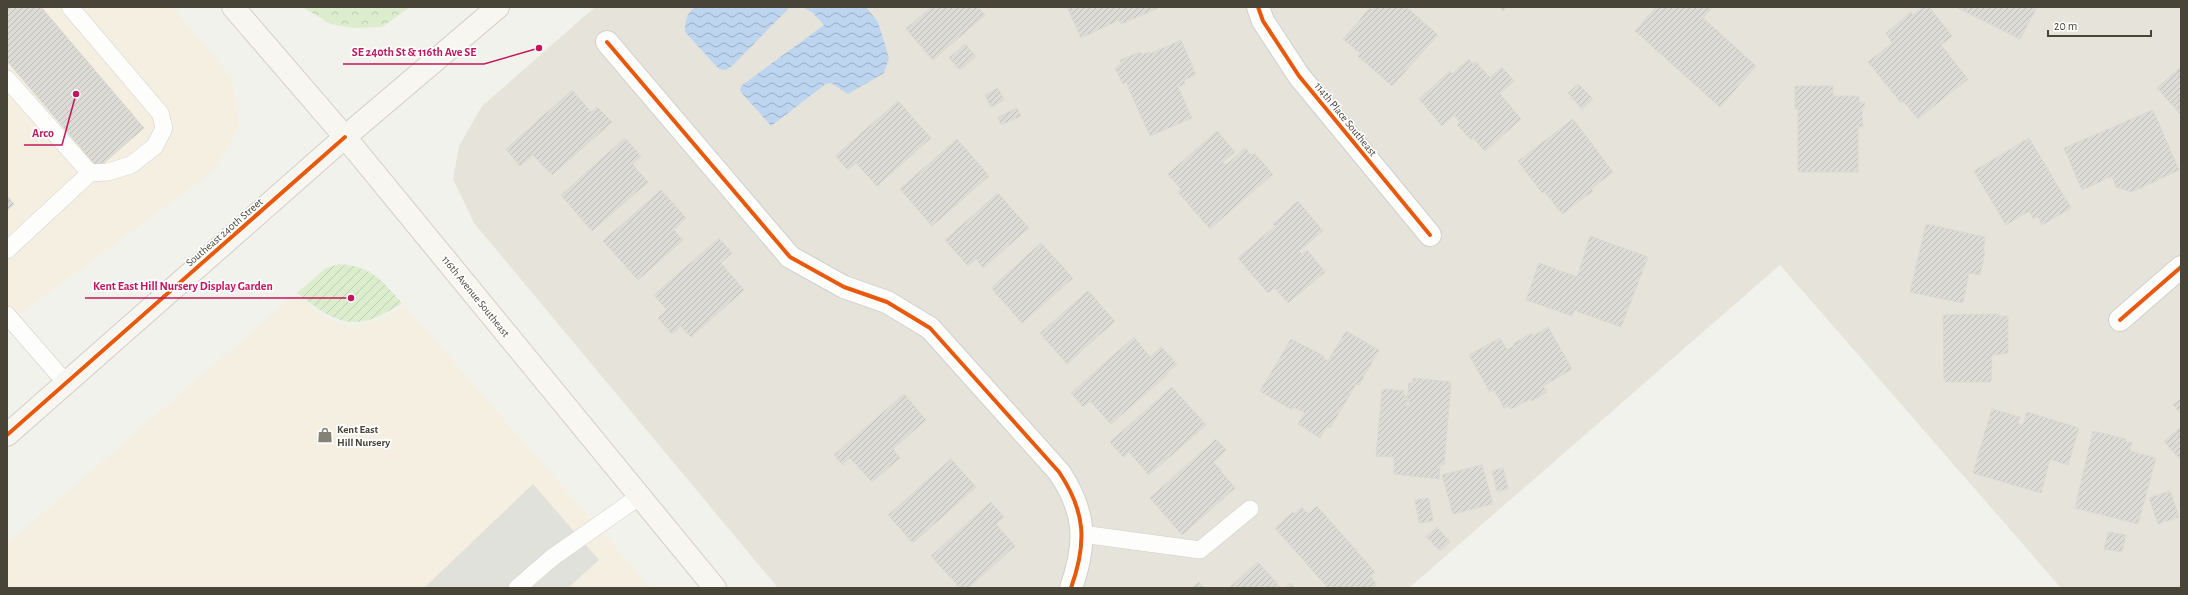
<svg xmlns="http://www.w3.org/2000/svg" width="2188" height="595" font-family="'Alegreya Sans',sans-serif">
<defs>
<pattern id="park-crowns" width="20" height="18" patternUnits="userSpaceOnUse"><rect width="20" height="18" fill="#dcedcd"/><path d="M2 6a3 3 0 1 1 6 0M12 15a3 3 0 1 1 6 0" fill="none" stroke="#beccb1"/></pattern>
<pattern id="garden-furrows" width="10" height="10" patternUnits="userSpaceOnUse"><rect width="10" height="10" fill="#dcedcd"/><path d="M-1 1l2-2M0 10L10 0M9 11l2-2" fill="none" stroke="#beccb1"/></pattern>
<pattern id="water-waves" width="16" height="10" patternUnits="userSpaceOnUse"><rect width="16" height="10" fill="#bed5f0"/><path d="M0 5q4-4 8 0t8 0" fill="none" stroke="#9caec3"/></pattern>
<pattern id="building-hatch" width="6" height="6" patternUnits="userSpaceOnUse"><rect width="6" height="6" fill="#dcdbd5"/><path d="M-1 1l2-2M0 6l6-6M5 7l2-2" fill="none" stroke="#bebdb8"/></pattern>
</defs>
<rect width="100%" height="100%" fill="#f2f2ed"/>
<polygon fill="#e6e4da" points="595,7 2181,7 2181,588 2061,588 1780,265 1409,588 778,588 474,223 453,179 459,146 482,106"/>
<g fill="#f4efe0">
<polygon points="7,7 172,7 232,78 239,123 229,148 207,176 7,323"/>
<polygon points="295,294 320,314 335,322 349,326 368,323 388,316 404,305 651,588 7,588 7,544"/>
</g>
<polygon fill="url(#park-crowns)" points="302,7 410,7 382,27 353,28 331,24"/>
<path fill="url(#garden-furrows)" d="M 340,264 C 373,267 381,280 402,303 C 356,334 338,325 297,293 L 326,268 Z"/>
<polygon fill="#e1e1dc" points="533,484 599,560 568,588 424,588"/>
<g fill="url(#water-waves)">
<path d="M 695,7 L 790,7 L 732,66 L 726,70 L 719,69 L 685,32 C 685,22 686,14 695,7 Z"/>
<polygon points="803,7 866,7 878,22 889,58 884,73 848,94 831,83 826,84 771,126 740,91 741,86 824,25 813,13"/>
</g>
<g fill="url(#building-hatch)" stroke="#dad9d2">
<polygon points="7,7 41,7 144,128 98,168 7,61"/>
<polygon points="931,7 978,7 985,15 933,60 906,29"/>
<polygon points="1067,7 1157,7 1158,8 1121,24 1119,20 1081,38"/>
<polygon points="1375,7 1406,7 1438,35 1392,86 1358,56 1360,53 1343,39 1370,8 1372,10"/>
<polygon points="1499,7 1508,7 1503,11"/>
<polygon points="1656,7 1709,7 1711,9 1703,18 1756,66 1720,107 1635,31"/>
<polygon points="1922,7 1929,7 1952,36 1941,45 1968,79 1918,119 1903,101 1901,103 1868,62 1892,43 1886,33 1911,12 1913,15"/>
<polygon points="1956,7 2037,7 2020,39"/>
<polygon points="1181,40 1196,75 1184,80 1185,84 1178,87 1192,118 1150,136 1126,82 1123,84 1115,68 1121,64 1120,60 1140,52 1142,55 1149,52 1150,54"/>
<polygon points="965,44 976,56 960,70 949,58"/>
<polygon points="1469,59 1473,64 1475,61 1490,78 1502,67 1514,81 1500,94 1521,119 1485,151 1473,138 1471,140 1457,125 1460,122 1454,115 1442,126 1419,99 1450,71 1452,74"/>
<polygon points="2181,67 2181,115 2157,88"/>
<polygon points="1578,84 1593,99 1582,109 1568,93"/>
<polygon points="1795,86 1833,86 1833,96 1859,96 1859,102 1865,102 1864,108 1862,109 1863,127 1858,127 1858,172 1798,172 1798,109 1795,109"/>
<polygon points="998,88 1004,100 991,107 985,95"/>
<polygon points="572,90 591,112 597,107 612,122 552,175 533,155 520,166 506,149"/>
<polygon points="898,101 931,138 877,186 856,163 848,170 835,156"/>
<polygon points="1017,108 1021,116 1001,125 998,117"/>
<polygon points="2153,110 2179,170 2132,192 2116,187 2112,176 2082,190 2064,148"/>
<polygon points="1573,119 1613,172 1591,189 1593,191 1562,214 1544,191 1542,193 1518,161"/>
<polygon points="1217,131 1235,152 1223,162 1226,165 1245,148 1251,155 1254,153 1273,174 1210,229 1178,192 1181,189 1168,174"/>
<polygon points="625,138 641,156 632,164 648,182 592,231 561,195"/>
<polygon points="2029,138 2071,208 2042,225 2038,217 2033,219 2029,211 2006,225 1974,171"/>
<polygon points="957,139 989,176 932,226 900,189"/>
<polygon points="661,190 686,218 674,230 683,240 638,280 603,241"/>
<polygon points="998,193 1029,228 983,268 976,259 968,266 945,240"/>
<polygon points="7,196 14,204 7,211"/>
<polygon points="1298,201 1323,231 1299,251 1302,254 1307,250 1325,272 1288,303 1275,288 1268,293 1238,258 1275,226 1273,224"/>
<polygon points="1926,224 1985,237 1983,251 1985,252 1980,275 1969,273 1963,303 1910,292"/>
<polygon points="1590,236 1648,257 1621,327 1574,310 1572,316 1526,300 1539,263 1577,277"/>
<polygon points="719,238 732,253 721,263 744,290 691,337 681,326 672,334 658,318 667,310 654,295"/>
<polygon points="1041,243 1073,278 1022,323 991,288"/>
<polygon points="1088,291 1115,321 1067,364 1040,333"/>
<polygon points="1999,314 1999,316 2008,316 2008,353 1992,355 1991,382 1944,382 1943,315"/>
<polygon points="1548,327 1572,369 1543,386 1547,392 1531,401 1530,399 1511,409 1509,406 1504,408 1494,390 1490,392 1469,355 1500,338 1507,350 1514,346 1513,344 1531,333 1533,336"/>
<polygon points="1346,331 1379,350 1359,385 1356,384 1330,428 1327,426 1320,438 1298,424 1305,413 1293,407 1292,410 1260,391 1291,339 1324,356 1323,358 1328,361"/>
<polygon points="1134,337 1150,357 1161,347 1177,364 1166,374 1167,375 1111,424 1090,401 1083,407 1071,393"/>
<polygon points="1413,378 1451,382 1444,465 1440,465 1439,479 1394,474 1394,457 1376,456 1382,391 1385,389 1404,391 1404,395 1407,396 1406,406 1409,406 1410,402 1407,402 1409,383 1413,383"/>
<polygon points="1172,387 1206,425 1149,475 1129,452 1123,457 1110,442"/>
<polygon points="904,394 926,420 893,449 900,458 872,482 850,458 843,465 834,455"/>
<polygon points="2181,398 2181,414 2173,405"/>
<polygon points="1992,409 2020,417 2018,424 2023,425 2027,412 2079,428 2068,465 2050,459 2041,493 1973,473"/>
<polygon points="2181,427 2181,461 2164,441"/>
<polygon points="2093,431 2126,439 2125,441 2132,443 2130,451 2156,458 2138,524 2075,508"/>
<polygon points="1216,439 1226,450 1213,462 1235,488 1182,535 1150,498"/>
<polygon points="951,459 976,487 913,543 888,515"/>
<polygon points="1482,465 1493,504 1453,514 1442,475"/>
<polygon points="1503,468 1508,489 1497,491 1492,471"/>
<polygon points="2170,491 2179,517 2158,524 2149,498"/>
<polygon points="1429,498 1433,521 1419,523 1415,500"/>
<polygon points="991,502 1004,517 996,524 1015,546 968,588 960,588 931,556"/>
<polygon points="1317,506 1375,572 1370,576 1377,584 1373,588 1328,588 1275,528 1293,512 1294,514 1302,507 1309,514"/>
<polygon points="1437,527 1450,542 1440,551 1426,537"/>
<polygon points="2108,532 2126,535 2122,552 2104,549"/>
<polygon points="1258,562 1281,588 1229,588"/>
<polygon points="1199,582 1205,588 1192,588"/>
<polygon points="1290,583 1295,588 1285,588"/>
</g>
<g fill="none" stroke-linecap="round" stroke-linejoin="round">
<defs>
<g id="lane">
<polyline points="70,7 160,113 164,128 155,146 131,165 108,172 90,173"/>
<polyline points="7,79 90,173 7,250"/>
<polyline points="7,315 66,383"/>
<polyline points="1082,534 1200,550 1250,509"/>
<polyline points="517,588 553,557 640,496"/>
</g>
<g id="street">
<polyline points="1258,7 1263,21 1299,76 1430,235"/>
<path d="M 607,42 L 790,257 L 844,287 L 887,302 L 930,328 L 1059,472 C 1086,512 1087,543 1071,588"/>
<polyline points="2120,320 2181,267"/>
</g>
<g id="secondary">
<polyline points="233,7 345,137 715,588"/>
<polyline points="7,435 345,137 498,7"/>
</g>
</defs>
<use href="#lane" stroke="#d0cfca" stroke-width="18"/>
<use href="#street" stroke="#d0cfca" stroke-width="24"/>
<use href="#secondary" stroke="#d1cfc4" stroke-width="24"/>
<use href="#lane" stroke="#fdfdfc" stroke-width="17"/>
<use href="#street" stroke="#fdfdfc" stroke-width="22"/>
<use href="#secondary" stroke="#f7f6f0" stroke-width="22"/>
<defs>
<g id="cycleway">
<polyline points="1258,7 1263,21 1299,76 1430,235"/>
<path d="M 607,42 L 790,257 L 844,287 L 887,302 L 930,328 L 1059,472 C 1086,512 1087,543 1071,588"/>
<polyline points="2120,320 2181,267"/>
<polyline points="7,435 345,137"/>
</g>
</defs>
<use href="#cycleway" stroke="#fff" stroke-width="6"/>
<use href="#cycleway" stroke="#e8590c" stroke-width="4"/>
</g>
<defs>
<symbol id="shop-bare" viewBox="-9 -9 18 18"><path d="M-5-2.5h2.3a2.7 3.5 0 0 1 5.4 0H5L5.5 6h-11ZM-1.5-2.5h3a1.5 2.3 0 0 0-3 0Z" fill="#848177" stroke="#fff" stroke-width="2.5" paint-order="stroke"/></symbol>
</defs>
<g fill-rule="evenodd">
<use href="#shop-bare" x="314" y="424" width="22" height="22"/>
</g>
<g text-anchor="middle" stroke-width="3.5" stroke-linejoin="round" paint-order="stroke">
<g font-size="11" fill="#494438" stroke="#fff">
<text transform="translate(1346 119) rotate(51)" y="4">114th Place Southeast</text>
<text transform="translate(224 232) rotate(-41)" y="4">Southeast 240th Street</text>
<text transform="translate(476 296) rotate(51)" y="4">116th Avenue Southeast</text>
</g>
<g font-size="11" font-weight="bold" fill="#494438" stroke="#fff" text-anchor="start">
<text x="337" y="433">Kent East<tspan x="337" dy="13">Hill Nursery</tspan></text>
</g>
</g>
<path fill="none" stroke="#c2185b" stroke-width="1.5" d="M539 48L484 64H343M76 94L62 145H24M351 298L281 298H85"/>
<g fill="#c2185b" stroke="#fff" stroke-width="1.5">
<circle cx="539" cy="48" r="4"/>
<circle cx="76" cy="94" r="4"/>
<circle cx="351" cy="298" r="4"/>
</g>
<g font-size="12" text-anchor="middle" font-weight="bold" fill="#c2185b" stroke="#fff" stroke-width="3.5" stroke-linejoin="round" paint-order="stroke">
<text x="414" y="56">SE 240th St &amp; 116th Ave SE</text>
<text x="43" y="137">Arco</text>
<text x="183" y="290">Kent East Hill Nursery Display Garden</text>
</g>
<rect width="2188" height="595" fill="none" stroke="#494438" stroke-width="16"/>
<path d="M2048 30v6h103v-6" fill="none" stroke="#494438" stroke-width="2"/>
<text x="2054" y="30" font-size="12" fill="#494438" stroke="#ffffff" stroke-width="3" paint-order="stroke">20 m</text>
</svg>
